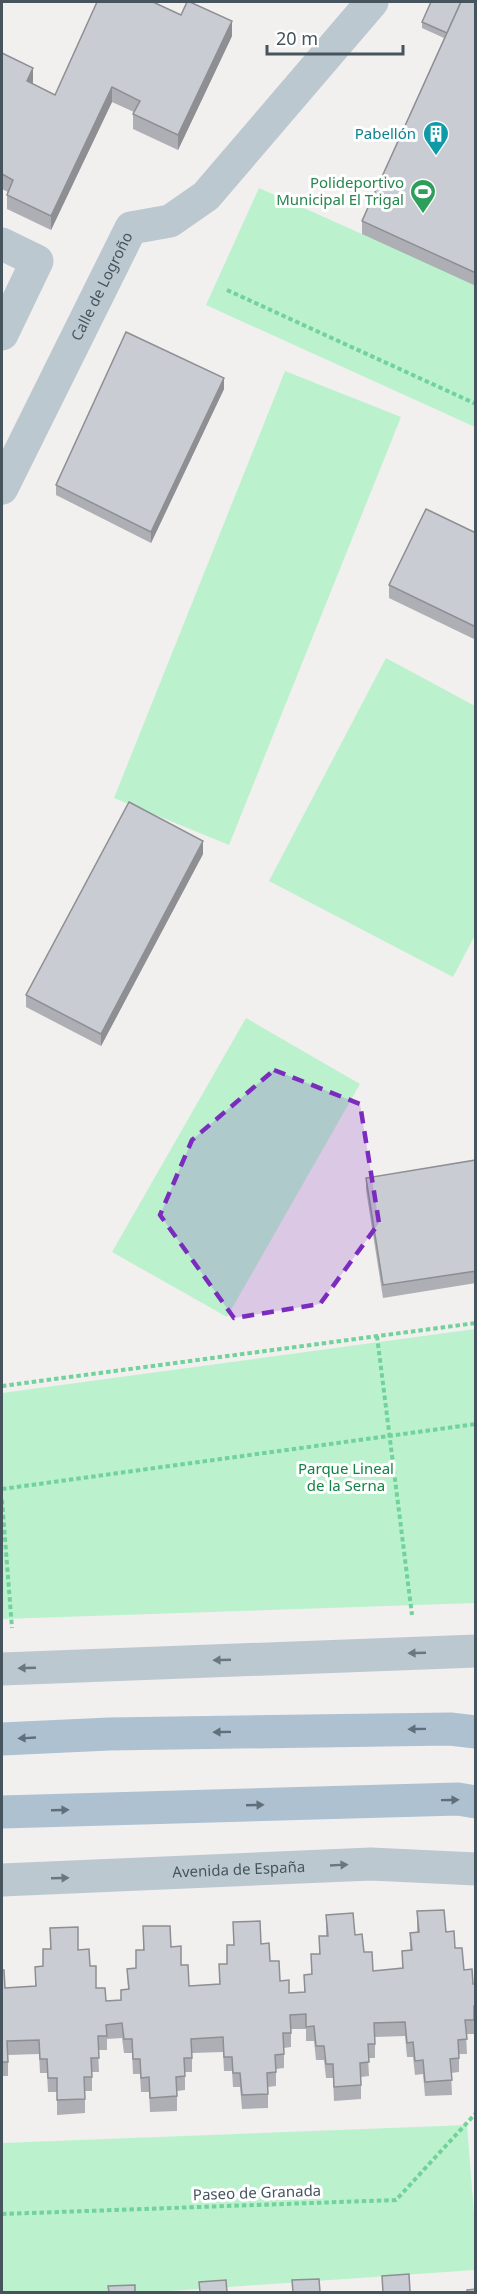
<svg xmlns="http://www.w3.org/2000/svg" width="477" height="2294" font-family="'Noto Sans',sans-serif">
<rect width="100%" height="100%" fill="#f2efef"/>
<g fill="#bbf2cd">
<polygon points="475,2 475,427 206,305 259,188 362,234"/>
<polygon points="285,371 401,417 229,845 114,798"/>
<polygon points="386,658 475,706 475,935 453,977 269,881"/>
<polygon points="246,1018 360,1084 227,1317 112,1252"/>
<polygon points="475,1329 475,1603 2,1619 2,1393"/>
<polygon points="467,2125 475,2226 475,2270 156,2292 2,2292 2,2143"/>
</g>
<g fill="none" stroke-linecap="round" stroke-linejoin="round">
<g stroke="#71d29c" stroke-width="4" stroke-dasharray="4.5 3" stroke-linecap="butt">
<polyline points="227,290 476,404"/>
<polyline points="377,1336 412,1615"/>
<polyline points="2,1386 476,1323"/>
<polyline points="2,1489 476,1424"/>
<polyline points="2,1500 12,1628"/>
<polyline points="2,2214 396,2200 476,2113"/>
</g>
<polyline stroke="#bcc8cf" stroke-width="33" points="2,244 37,261 2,334"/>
<g stroke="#bcc8cf" stroke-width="33">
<path id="s1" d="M 2,488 L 131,228 L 170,221 L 206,196 L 372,2"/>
<polyline points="2,1669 476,1651"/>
<path id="s2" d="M 2,1880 L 371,1864 L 476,1869"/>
</g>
<g stroke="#adc1d0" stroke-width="33">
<polyline points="2,1739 109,1734 450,1729 476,1732"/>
<polyline points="2,1812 458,1799 476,1802"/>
</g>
</g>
<g fill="#adafb5">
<polygon points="160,2 158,4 181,15 232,36 178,150 133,129 133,114 134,112 112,102 51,230 7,209 7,195 8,192 2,189 2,53 33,82 32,84 55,95"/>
<polygon points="476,2 476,286 362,234 362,221 444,38 422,28 422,22"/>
<polygon points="224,389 151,543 56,495 56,485"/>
<polygon points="476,533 476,640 389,598 389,585"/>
<polygon points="203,854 101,1046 26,1007 26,995"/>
<polygon points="476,1160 476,1283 383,1298 366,1190 366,1178"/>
<polygon points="417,1911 446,1932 455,1948 464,1970 473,1984 476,1984 474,2034 466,2034 467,2054 459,2054 459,2072 451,2073 452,2095 425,2096 423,2074 415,2075 413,2057 407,2057 405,2036 375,2037 375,2058 368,2058 369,2076 361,2077 361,2099 334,2101 333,2078 326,2078 324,2060 316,2060 314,2041 306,2041 306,2029 291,2029 291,2047 284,2048 284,2068 276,2069 276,2086 268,2087 268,2108 242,2109 240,2087 233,2087 232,2071 224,2071 223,2052 192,2053 192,2072 185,2072 185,2090 177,2091 177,2111 150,2112 149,2092 141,2092 140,2074 133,2074 132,2053 124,2053 122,2038 107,2039 107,2050 98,2050 99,2072 92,2072 92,2091 85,2091 85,2113 57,2115 57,2092 48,2092 47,2073 40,2073 39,2054 8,2055 8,2076 2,2076 2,1970 5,1988 35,1986 35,1967 43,1966 43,1949 50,1949 50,1928 78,1950 90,1966 96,1988 106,2001 121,2000 128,1989 127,1969 136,1968 136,1950 143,1950 143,1926 171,1947 181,1965 189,1986 219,1984 219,1964 227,1964 234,1945 233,1922 261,1944 280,1981 289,1993 304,1992 304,1975 311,1974 311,1954 319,1954 319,1936 326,1936 326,1915 355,1935 373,1971 402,1968 402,1951 410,1950 410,1933 417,1932"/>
</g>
<g fill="#8d8f93">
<polygon points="232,21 232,36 178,150 178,135"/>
<polygon points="33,68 33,82 27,96 27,81"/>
<polygon points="112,87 112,102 51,230 51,216"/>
<polygon points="224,378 224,389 151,543 151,532"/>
<polygon points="203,841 203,854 101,1046 101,1034"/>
</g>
<g fill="#c9ccd2" stroke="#8d8f93" stroke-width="1.5">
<polygon points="97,2 153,2 181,15 187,2 190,2 232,21 178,135 133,114 140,101 112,87 51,216 7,195 13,180 2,174 2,53 33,68 27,81 55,95"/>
<polygon points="431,2 461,2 447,33 422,22"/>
<polygon points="461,2 476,2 476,273 362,221"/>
<polygon points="126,332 224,378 151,532 56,485"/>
<polygon points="426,509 476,533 476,627 389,585"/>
<polygon points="129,802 203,841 101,1034 26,995"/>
<polygon points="476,1160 476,1271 383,1285 366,1178"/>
<polygon points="444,1910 446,1932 454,1931 455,1948 462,1948 464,1970 472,1969 473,1984 476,1984 476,2006 474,2006 474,2020 465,2020 467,2039 458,2040 459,2058 450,2059 452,2080 425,2082 423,2060 415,2061 413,2042 407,2043 405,2022 374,2023 375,2044 368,2044 369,2062 360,2063 361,2085 334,2087 333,2064 326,2064 324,2046 316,2046 314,2026 306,2027 306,2014 290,2015 291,2033 283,2033 284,2054 275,2055 276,2072 267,2073 268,2094 242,2095 240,2073 233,2073 232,2057 224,2057 223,2037 191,2039 192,2058 184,2058 185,2076 176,2077 177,2096 150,2098 149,2077 141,2078 140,2059 133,2059 132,2039 124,2039 122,2023 106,2025 107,2036 98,2036 99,2058 91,2058 92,2077 84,2077 85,2099 57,2100 57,2078 48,2078 47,2059 40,2059 39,2040 7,2041 8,2062 2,2062 2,1970 4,1970 5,1988 36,1986 35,1967 43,1966 43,1949 51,1949 50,1928 78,1927 78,1950 89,1949 90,1966 96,1966 96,1988 105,1988 106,2001 121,2000 121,1990 129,1989 127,1969 136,1968 136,1950 144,1950 143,1926 170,1926 171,1947 181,1946 181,1965 188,1965 189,1986 220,1984 219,1964 227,1964 227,1945 234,1945 233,1922 260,1921 261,1944 269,1943 270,1961 279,1961 280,1981 289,1980 289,1993 305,1992 304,1975 312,1974 311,1954 320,1954 319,1936 328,1936 326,1915 353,1913 355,1935 362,1934 364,1952 372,1952 373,1971 403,1968 402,1951 412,1950 410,1933 419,1932 417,1911"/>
<polygon points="409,2274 410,2292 383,2292 382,2276"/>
<polygon points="319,2279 320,2292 293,2292 292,2280"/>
<polygon points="226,2280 227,2292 200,2292 199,2282"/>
<polygon points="135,2285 135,2292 109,2292 108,2286"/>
<polygon points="476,2289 476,2292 467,2292 467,2290"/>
</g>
<defs><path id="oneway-solid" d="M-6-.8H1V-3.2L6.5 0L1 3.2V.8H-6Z" transform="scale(1.5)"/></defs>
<g fill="#697780">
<use href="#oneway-solid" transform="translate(417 1653) rotate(178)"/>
<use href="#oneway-solid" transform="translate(222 1660) rotate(178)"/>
<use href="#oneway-solid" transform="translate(27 1668) rotate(178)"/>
<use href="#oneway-solid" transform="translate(339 1865) rotate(-3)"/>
<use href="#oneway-solid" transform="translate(60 1878) rotate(-2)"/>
</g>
<g fill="#606f7a">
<use href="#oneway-solid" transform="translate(417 1729) rotate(179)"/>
<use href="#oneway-solid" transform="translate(222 1732) rotate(179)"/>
<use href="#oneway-solid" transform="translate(27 1738) rotate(177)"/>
<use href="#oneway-solid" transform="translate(450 1800) rotate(-1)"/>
<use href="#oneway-solid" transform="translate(255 1805) rotate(-2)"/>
<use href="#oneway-solid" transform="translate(60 1810) rotate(-2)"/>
</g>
<path fill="#7b2cbf" fill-opacity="0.2" stroke="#7b2cbf" stroke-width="4.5" stroke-dasharray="12 8" stroke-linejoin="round" d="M 274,1070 L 360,1104 L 379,1223 L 320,1304 L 234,1318 L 160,1215 L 192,1140 Z"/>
<defs>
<symbol id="building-pin" viewBox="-11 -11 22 30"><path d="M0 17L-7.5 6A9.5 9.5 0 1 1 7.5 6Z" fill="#0f9aa8" stroke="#fff"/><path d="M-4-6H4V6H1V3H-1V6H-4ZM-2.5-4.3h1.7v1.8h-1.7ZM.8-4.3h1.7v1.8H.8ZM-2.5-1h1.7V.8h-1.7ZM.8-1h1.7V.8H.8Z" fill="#fff"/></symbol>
<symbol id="stadium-pin" viewBox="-11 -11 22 30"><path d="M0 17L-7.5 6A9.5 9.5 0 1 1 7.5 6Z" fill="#2e9e5b" stroke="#fff"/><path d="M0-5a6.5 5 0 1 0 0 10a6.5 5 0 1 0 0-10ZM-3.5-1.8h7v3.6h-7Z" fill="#fff"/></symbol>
</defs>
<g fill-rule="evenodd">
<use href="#building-pin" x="421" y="119" width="30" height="40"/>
<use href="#stadium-pin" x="408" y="177" width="30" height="40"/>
</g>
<g text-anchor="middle" stroke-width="6" stroke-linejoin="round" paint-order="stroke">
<g font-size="15" fill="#0d838f" stroke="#fff" text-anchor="end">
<text x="416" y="139">Pabellón</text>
</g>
<g font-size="15" fill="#27864d" stroke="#fff" text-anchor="end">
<text x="404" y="188">Polideportivo<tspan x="404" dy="17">Municipal El Trigal</tspan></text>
</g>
<g font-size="15" fill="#46545e" stroke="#fff">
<text dy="5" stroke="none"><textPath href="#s1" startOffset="225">Calle de Logroño</textPath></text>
<text dy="5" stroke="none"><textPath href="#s2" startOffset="237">Avenida de España</textPath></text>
<text transform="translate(257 2193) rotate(-2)" y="5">Paseo de Granada</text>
</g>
<g font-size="15" fill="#118444" stroke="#fff">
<text x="346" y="1474">Parque Lineal<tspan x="346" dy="17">de la Serna</tspan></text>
</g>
</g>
<rect width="477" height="2294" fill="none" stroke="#46545e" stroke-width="6"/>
<path d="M267 45v9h136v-9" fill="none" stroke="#46545e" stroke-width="3"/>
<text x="276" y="45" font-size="18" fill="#46545e" stroke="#ffffff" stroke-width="4.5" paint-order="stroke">20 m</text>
</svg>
